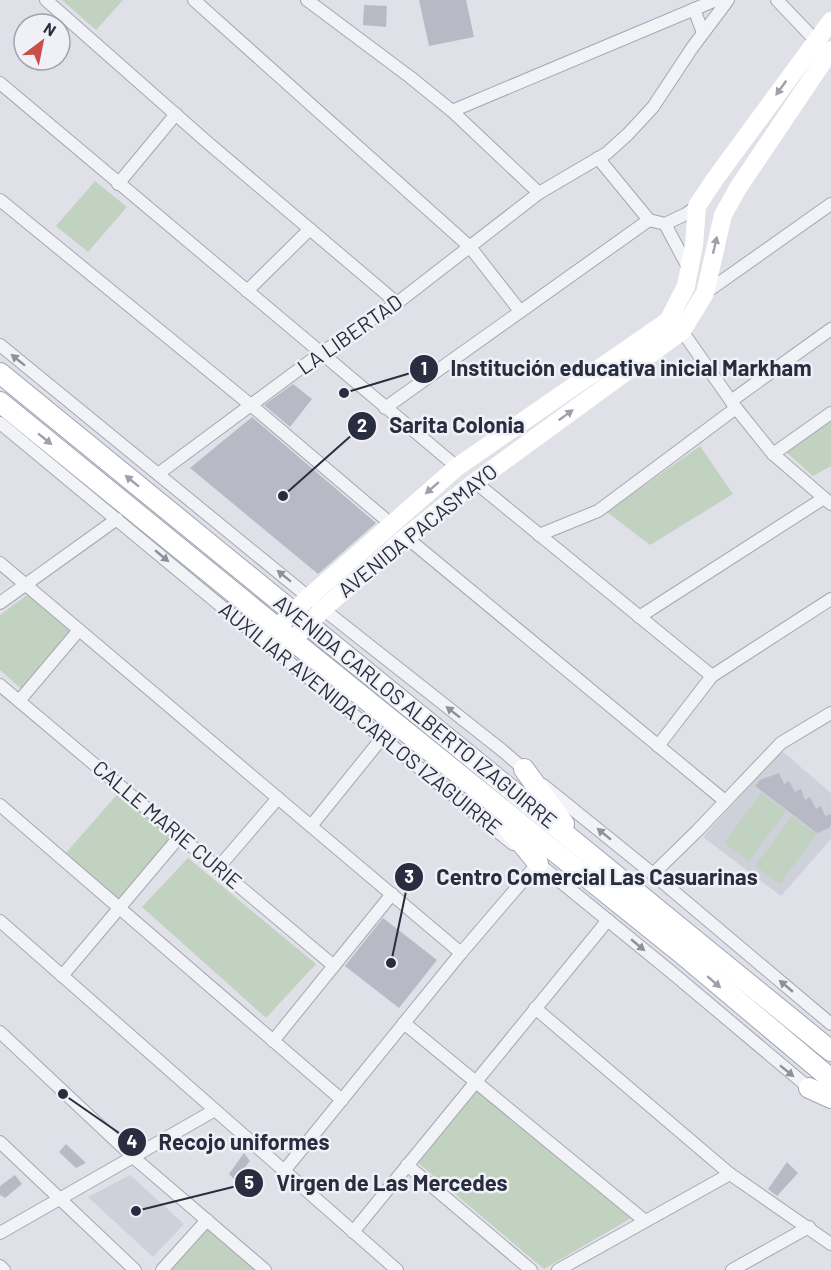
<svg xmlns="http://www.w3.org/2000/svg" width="831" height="1270" font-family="Barlow,sans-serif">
<rect width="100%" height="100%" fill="#e0e1e8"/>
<g fill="#ced0da">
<polygon points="782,751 831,793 831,839 781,896 703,837"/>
<polygon points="130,1175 184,1224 153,1257 88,1197"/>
</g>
<g fill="#c2d2c1">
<polygon points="62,0 123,0 96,30"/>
<polygon points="95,181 127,207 88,252 56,226"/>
<polygon points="831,420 831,466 813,476 786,452"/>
<polygon points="700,446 733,494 650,545 607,512"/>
<polygon points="27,595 73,634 24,691 0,670 0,615"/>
<polygon points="121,790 174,835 119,902 65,854"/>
<polygon points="761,793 786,811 749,861 724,843"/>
<polygon points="792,816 817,834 780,884 755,866"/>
<polygon points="188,858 316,964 266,1018 142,907"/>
<polygon points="476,1089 633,1217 544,1269 417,1162"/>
<polygon points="207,1227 257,1270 168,1270"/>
</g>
<g fill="#b7bac5">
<polygon points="419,0 466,0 474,37 429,46"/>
<polygon points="364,5 387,6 386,27 363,25"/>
<polygon points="293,384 312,399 290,427 264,405"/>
<polygon points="252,417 376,523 318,574 190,468"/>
<polygon points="779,773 784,784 789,781 795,792 801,789 805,800 810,797 816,809 821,806 825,816 831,814 831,824 829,828 817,833 755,786 760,780"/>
<polygon points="383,918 437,960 399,1008 345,966"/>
<polygon points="66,1144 86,1163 76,1168 59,1152"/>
<polygon points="244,1153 250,1161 235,1180 229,1174"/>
<polygon points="787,1162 798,1173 777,1196 768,1189"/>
<polygon points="15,1175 22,1184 5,1198 0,1195 0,1186"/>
</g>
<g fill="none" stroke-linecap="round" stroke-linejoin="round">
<defs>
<g id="street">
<polyline points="46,0 207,142 397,303"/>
<polyline points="194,0 470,247 520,311"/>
<polyline points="307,0 410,77 452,111 539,193"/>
<polyline points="777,0 816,41"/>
<polyline points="694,9 703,33"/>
<polyline points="0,83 457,467"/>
<polyline points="452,111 716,0"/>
<polyline points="598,158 649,220 665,224 686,214 697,206"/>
<polyline points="118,184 176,114"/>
<polyline points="0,200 252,406 391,524"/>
<polyline points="665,224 689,269"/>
<polyline points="247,291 310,229"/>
<polyline points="705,293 831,204"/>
<polyline points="682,331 736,408 773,454 831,504"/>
<polyline points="0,345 323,609 503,751 527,772"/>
<polyline points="731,401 831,329"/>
<polyline points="385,408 649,220"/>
<polyline points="0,423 279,654 513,844"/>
<polyline points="773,454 831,413"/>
<polyline points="158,474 321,353 397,303 539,193 607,153 628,134 653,107 692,48 728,0"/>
<polyline points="475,482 712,676"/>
<polyline points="539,535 598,511 736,408"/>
<polyline points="406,537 725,801"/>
<polyline points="0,563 461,953"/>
<polyline points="0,603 117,519"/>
<polyline points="639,617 824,498"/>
<polyline points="0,685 334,966"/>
<polyline points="19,701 79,630"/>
<polyline points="658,746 712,676 831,599"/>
<polyline points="543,785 653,874 831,1024"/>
<polyline points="0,805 342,1100"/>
<polyline points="311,826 382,738"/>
<polyline points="534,860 670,971 814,1092"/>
<polyline points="218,868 278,798"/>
<polyline points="653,874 697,831 781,743 831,713"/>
<polyline points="0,921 397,1270"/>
<polyline points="62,976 180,836"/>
<polyline points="535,1008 730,1174 831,1244"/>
<polyline points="404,1023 645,1221"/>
<polyline points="0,1032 133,1157 265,1270"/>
<polyline points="273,1041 392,894"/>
<polyline points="0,1142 135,1270"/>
<polyline points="407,1165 531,1270"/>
<polyline points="284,1171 461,953 538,863"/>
<polyline points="353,1232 608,920"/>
<polyline points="0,1233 215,1110"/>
<polyline points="0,1266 4,1270"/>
<polyline points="162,1270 207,1220"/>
<polyline points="558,1270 730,1174"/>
<polyline points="732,1270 809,1227"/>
</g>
<g id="primary">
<polyline points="0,373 831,1051"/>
<polyline points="0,402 292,640 681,953 831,1079"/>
<polyline points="524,769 564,824"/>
<polyline points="502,820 538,863"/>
<polyline points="809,1088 831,1098"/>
</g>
</defs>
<use href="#street" stroke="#a5a7b2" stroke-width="14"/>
<use href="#primary" stroke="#a0a4b4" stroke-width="22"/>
<use href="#street" stroke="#f2f3f7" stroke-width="12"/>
<g stroke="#fff" stroke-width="18">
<polyline points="263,641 309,597 457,467 668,321 686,286 694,245 697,206 715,179 831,21"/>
<polyline points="279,654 323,609 406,537 475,482 682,331 705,293 723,215 738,188 831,50"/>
</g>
<use href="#primary" stroke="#fff" stroke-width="20"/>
</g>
<defs><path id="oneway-solid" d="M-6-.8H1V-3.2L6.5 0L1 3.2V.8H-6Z" transform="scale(1.5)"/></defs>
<g fill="#9fa0a9">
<use href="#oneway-solid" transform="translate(781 88) rotate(126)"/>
<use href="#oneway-solid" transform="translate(715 245) rotate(-77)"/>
<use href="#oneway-solid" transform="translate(566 415) rotate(-36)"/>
<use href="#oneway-solid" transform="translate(45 439) rotate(39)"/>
<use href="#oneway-solid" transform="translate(132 481) rotate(-141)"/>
<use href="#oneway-solid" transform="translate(432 488) rotate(139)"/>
<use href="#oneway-solid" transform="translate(714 982) rotate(41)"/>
</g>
<g fill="#8e909b">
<use href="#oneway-solid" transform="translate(18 360) rotate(-141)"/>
<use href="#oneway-solid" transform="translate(162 556) rotate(40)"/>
<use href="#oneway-solid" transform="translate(284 576) rotate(-141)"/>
<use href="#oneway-solid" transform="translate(453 712) rotate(-142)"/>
<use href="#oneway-solid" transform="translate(604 834) rotate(-141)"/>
<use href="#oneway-solid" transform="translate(638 945) rotate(40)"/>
<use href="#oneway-solid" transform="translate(786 986) rotate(-140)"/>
<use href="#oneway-solid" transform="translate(787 1071) rotate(39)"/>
</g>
<g text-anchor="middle" stroke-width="5" stroke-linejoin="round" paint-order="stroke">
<g font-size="21" fill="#292d3f" stroke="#eff1f6">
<text transform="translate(350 335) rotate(-35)" y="7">LA LIBERTAD</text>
<text transform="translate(418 531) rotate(-39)" y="7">AVENIDA PACASMAYO</text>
<text transform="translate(415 712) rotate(39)" y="7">AVENIDA CARLOS ALBERTO IZAGUIRRE</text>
<text transform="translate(360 719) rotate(39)" y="7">AUXILIAR AVENIDA CARLOS IZAGUIRRE</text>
<text transform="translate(167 825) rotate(40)" y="7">CALLE MARIE CURIE</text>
</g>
</g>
<path fill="none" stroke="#292d3f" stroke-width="2" d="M344 393L424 369M283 496L362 426M391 963L409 877M63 1094L132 1142M136 1211L249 1183"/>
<g fill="#292d3f" stroke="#eff1f6" stroke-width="2">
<circle cx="344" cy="393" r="6"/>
<circle cx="283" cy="496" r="6"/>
<circle cx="391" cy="963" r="6"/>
<circle cx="63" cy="1094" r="6"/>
<circle cx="136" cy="1211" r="6"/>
<circle cx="424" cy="369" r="15"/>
<circle cx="362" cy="426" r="15"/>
<circle cx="409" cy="877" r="15"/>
<circle cx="132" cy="1142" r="15"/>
<circle cx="249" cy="1183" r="15"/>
</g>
<g font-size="18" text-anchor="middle" font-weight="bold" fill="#fff">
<text x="424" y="375">1</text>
<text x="362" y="432">2</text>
<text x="409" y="883">3</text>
<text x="132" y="1148">4</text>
<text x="249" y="1189">5</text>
</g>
<g font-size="22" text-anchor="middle" font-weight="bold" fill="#292d3f" stroke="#eff1f6" stroke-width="5" stroke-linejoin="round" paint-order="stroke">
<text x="631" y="376">Institución educativa inicial Markham</text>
<text x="457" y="433">Sarita Colonia</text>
<text x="597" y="885">Centro Comercial Las Casuarinas</text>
<text x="244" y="1150">Recojo uniformes</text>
<text x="392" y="1191">Virgen de Las Mercedes</text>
</g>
<g transform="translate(42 42) rotate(32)"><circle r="28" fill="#eff1f6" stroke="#a0a3ad" stroke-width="1.5"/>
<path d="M0-4.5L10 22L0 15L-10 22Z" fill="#c95049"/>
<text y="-9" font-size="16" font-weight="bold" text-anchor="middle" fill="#292d3f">N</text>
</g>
</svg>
